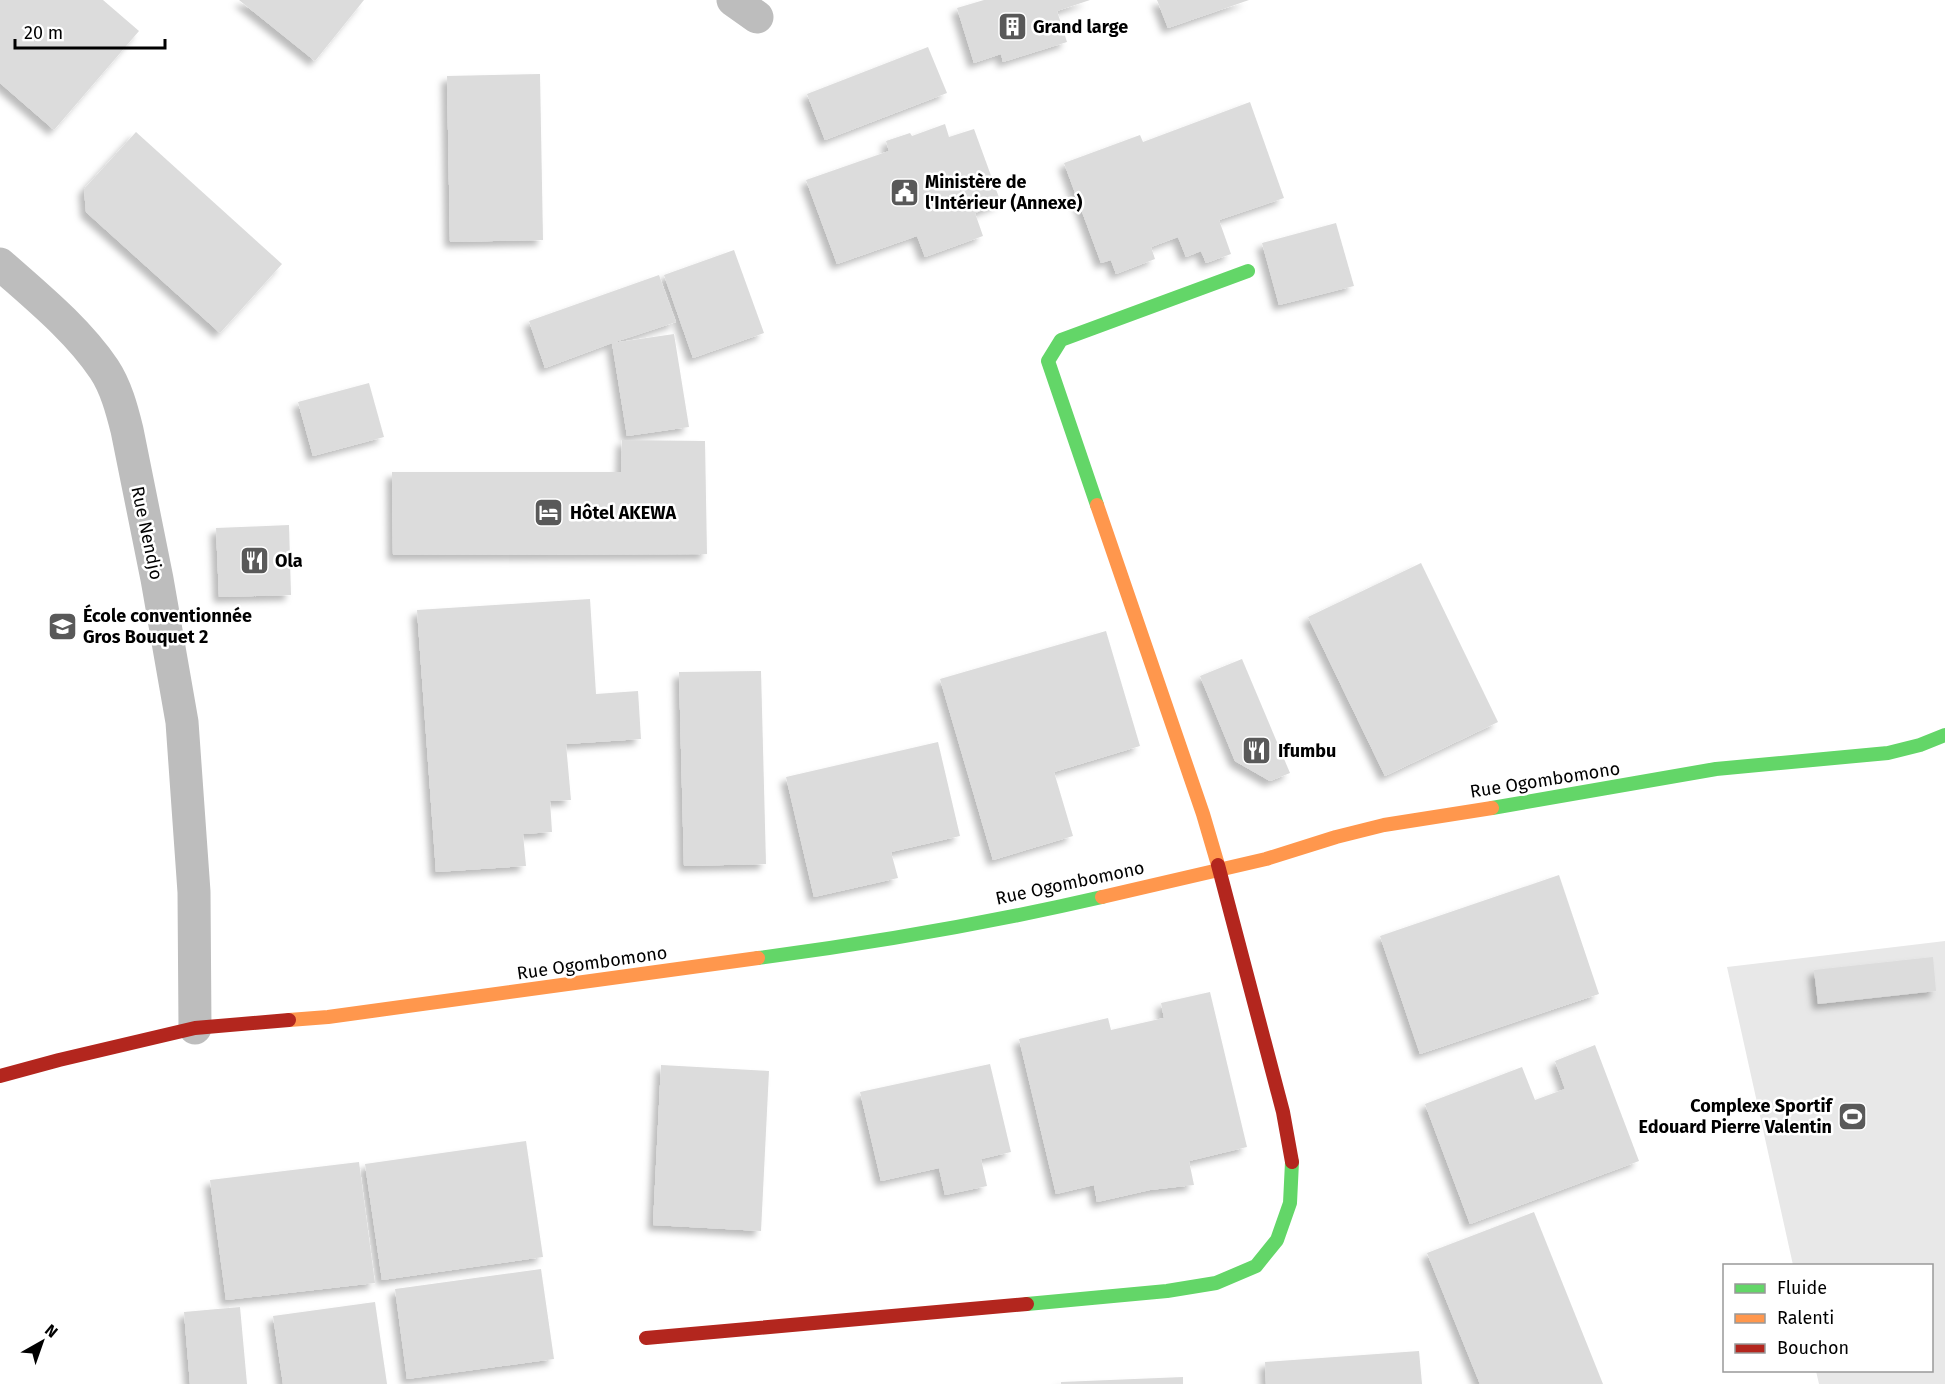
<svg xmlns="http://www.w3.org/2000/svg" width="1945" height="1384" font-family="'Fira Sans',sans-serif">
<defs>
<filter id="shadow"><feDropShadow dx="-5.5" dy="5.5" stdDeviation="3" flood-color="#0004"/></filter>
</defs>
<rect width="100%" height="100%" fill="#fff"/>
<polygon fill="#e8e8e8" points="1945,941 1945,1384 1819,1384 1816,1371 1932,1370 1932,1266 1793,1265 1727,967"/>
<g fill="#dcdcdc" filter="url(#shadow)">
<polygon points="0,0 103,0 139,31 54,130 0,83"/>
<polygon points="239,0 364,0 315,61"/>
<polygon points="984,0 1090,0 1057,11 1067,42 1003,62 1001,54 974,63 957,8"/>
<polygon points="1157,0 1249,0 1168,28"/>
<polygon points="928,47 947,93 825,140 807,94"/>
<polygon points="540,74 543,240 450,242 447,76"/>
<polygon points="1250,102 1284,198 1219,220 1231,254 1206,263 1201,251 1186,257 1178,237 1151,247 1155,259 1116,274 1111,260 1101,263 1064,163 1140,135 1143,142"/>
<polygon points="945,124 949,137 974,129 1001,203 975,213 983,236 925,257 917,236 837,264 806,180 889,151 886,141 910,133 912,136"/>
<polygon points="136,132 282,264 220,333 86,212 84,189"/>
<polygon points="1336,223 1354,286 1279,305 1262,243"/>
<polygon points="734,250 764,333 693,358 664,275"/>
<polygon points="659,275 676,322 612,343 674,334 689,427 627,436 612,343 545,368 529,321"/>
<polygon points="369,383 384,437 313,456 298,402"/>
<polygon points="622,440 705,441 707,554 393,555 392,472 621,472"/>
<polygon points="289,525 291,595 219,597 216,528"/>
<polygon points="1421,563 1498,722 1385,776 1308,617"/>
<polygon points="590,599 596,694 638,691 641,739 566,744 571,800 550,801 552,832 523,834 526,866 436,872 417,610"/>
<polygon points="1106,631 1140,746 1054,772 1073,836 993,860 940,679"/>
<polygon points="1242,659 1290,773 1270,781 1235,761 1200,676"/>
<polygon points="761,671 766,864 684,866 679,672"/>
<polygon points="938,742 960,836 891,852 898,878 814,897 786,777"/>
<polygon points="1559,875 1599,994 1420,1054 1380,936"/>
<polygon points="1933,957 1936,991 1818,1004 1814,970"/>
<polygon points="1210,992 1247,1147 1189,1161 1194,1185 1150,1190 1097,1202 1094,1185 1056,1194 1019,1039 1108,1018 1111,1030 1164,1018 1161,1003"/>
<polygon points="1595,1045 1639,1161 1470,1224 1425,1104 1522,1067 1535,1100 1565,1089 1555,1061"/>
<polygon points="990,1064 1011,1152 981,1159 987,1186 945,1195 939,1168 881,1181 860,1092"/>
<polygon points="661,1065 769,1071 761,1231 653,1225"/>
<polygon points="526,1141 543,1257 382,1280 365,1164"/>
<polygon points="359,1162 375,1283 226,1300 210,1180"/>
<polygon points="1534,1212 1603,1384 1480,1384 1427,1253"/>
<polygon points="541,1269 554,1359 407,1379 395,1289"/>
<polygon points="375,1302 387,1384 283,1384 273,1316"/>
<polygon points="240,1307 247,1384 190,1384 184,1312"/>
<polygon points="1419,1351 1422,1384 1266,1384 1265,1362"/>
<polygon points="1183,1377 1183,1384 1061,1384 1061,1382"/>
</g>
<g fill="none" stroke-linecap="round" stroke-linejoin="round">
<g stroke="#bdbdbd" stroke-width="33">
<polyline points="733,0 757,17"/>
<path d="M 0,264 C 36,296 77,329 104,369 C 116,387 122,410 127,430 L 157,579 L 182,722 L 194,892 L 195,1028"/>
</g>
<g stroke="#63d668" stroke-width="14">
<polyline points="1097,505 1048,361 1061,340 1248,271"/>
<polyline points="1492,808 1716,769 1888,753 1920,745 1945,735"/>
<path d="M 758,958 C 873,943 989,923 1102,897"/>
<polyline points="1027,1304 1167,1291 1216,1283 1256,1266 1277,1240 1290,1203 1292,1162"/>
</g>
<g stroke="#ff974d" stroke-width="14">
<polyline points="1097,505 1203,814 1218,865"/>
<polyline points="1102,897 1266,859 1336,837 1384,825 1492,808"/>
<polyline points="289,1020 328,1017 758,958"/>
</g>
<g stroke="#b3261e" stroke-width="14">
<polyline points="1218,865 1283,1112 1292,1162"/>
<polyline points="0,1076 59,1060 195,1028 289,1020"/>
<polyline points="646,1338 1027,1304"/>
</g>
</g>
<defs>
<symbol id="building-square" viewBox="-11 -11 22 22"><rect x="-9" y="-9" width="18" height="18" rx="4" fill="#595959" stroke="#fff"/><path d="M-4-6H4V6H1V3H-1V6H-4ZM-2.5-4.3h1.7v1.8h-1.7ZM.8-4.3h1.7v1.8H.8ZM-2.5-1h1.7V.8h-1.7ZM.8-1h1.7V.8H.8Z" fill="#fff"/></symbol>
<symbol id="civic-square" viewBox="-11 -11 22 22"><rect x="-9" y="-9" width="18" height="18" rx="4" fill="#595959" stroke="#fff"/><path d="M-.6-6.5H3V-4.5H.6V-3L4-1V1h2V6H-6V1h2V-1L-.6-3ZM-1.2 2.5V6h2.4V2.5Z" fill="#fff"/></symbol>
<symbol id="hotel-square" viewBox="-11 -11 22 22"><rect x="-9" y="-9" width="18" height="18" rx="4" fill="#595959" stroke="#fff"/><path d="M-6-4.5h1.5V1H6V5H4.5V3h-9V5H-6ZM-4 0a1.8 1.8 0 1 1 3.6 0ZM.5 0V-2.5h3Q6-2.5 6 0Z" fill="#fff"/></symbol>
<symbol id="restaurant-square" viewBox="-11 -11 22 22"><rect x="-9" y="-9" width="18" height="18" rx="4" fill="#595959" stroke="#fff"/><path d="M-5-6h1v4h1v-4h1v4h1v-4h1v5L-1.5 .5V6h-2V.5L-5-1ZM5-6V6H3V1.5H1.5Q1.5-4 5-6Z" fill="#fff"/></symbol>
<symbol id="school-square" viewBox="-11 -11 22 22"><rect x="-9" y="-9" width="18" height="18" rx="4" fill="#595959" stroke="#fff"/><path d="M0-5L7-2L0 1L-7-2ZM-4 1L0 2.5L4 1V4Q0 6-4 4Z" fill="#fff"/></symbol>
<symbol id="stadium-square" viewBox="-11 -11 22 22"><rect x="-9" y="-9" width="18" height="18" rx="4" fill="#595959" stroke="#fff"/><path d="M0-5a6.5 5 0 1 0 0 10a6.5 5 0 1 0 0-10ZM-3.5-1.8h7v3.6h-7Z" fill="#fff"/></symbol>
</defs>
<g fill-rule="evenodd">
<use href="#building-square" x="996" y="10" width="33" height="33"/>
<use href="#civic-square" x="888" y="176" width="33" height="33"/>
<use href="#hotel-square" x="532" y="496" width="33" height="33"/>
<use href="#restaurant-square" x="238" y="544" width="33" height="33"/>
<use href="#school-square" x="46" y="610" width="33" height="33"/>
<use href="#restaurant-square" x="1240" y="734" width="33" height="33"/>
<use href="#stadium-square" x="1836" y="1100" width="33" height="33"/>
</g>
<g text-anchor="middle" stroke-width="5" stroke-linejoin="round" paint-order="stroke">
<g font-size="18" font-weight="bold" fill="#000" stroke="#fff" text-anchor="start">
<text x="1033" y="33">Grand large</text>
<text x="925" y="188">Ministère de<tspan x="925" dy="21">l'Intérieur (Annexe)</tspan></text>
<text x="570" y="519">Hôtel AKEWA</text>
<text x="275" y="567">Ola</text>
<text x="83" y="622">École conventionnée<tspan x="83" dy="21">Gros Bouquet 2</tspan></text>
<text x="1278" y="757">Ifumbu</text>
<text x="1832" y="1112" text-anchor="end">Complexe Sportif<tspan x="1832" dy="21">Edouard Pierre Valentin</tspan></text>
</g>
<g font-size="18" fill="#000" stroke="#fff">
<text transform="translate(147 533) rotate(78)" y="6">Rue Nendjo</text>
<text transform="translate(1545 780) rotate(-9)" y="6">Rue Ogombomono</text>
<text transform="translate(1070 883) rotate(-12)" y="6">Rue Ogombomono</text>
<text transform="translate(592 963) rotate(-8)" y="6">Rue Ogombomono</text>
</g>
</g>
<rect x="1723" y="1264" width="210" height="108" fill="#ffffff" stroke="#999999" stroke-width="1.5"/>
<rect x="1735" y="1284" width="30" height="9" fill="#63d668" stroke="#999999" stroke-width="1.5"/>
<text x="1777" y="1294" font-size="18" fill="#000000">Fluide</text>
<rect x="1735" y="1314" width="30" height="9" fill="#ff974d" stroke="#999999" stroke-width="1.5"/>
<text x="1777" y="1324" font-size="18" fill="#000000">Ralenti</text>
<rect x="1735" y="1344" width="30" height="9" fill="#b3261e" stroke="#999999" stroke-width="1.5"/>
<text x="1777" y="1354" font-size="18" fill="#000000">Bouchon</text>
<g transform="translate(42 1342) rotate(40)" stroke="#ffffff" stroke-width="4.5" paint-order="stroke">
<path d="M0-4.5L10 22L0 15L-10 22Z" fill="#000000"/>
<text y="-9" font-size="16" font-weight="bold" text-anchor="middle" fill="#000000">N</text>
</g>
<path d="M15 39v9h150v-9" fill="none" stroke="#000000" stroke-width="3"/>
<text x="24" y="39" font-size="18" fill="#000000" stroke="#ffffff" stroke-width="4.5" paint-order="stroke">20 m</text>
</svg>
